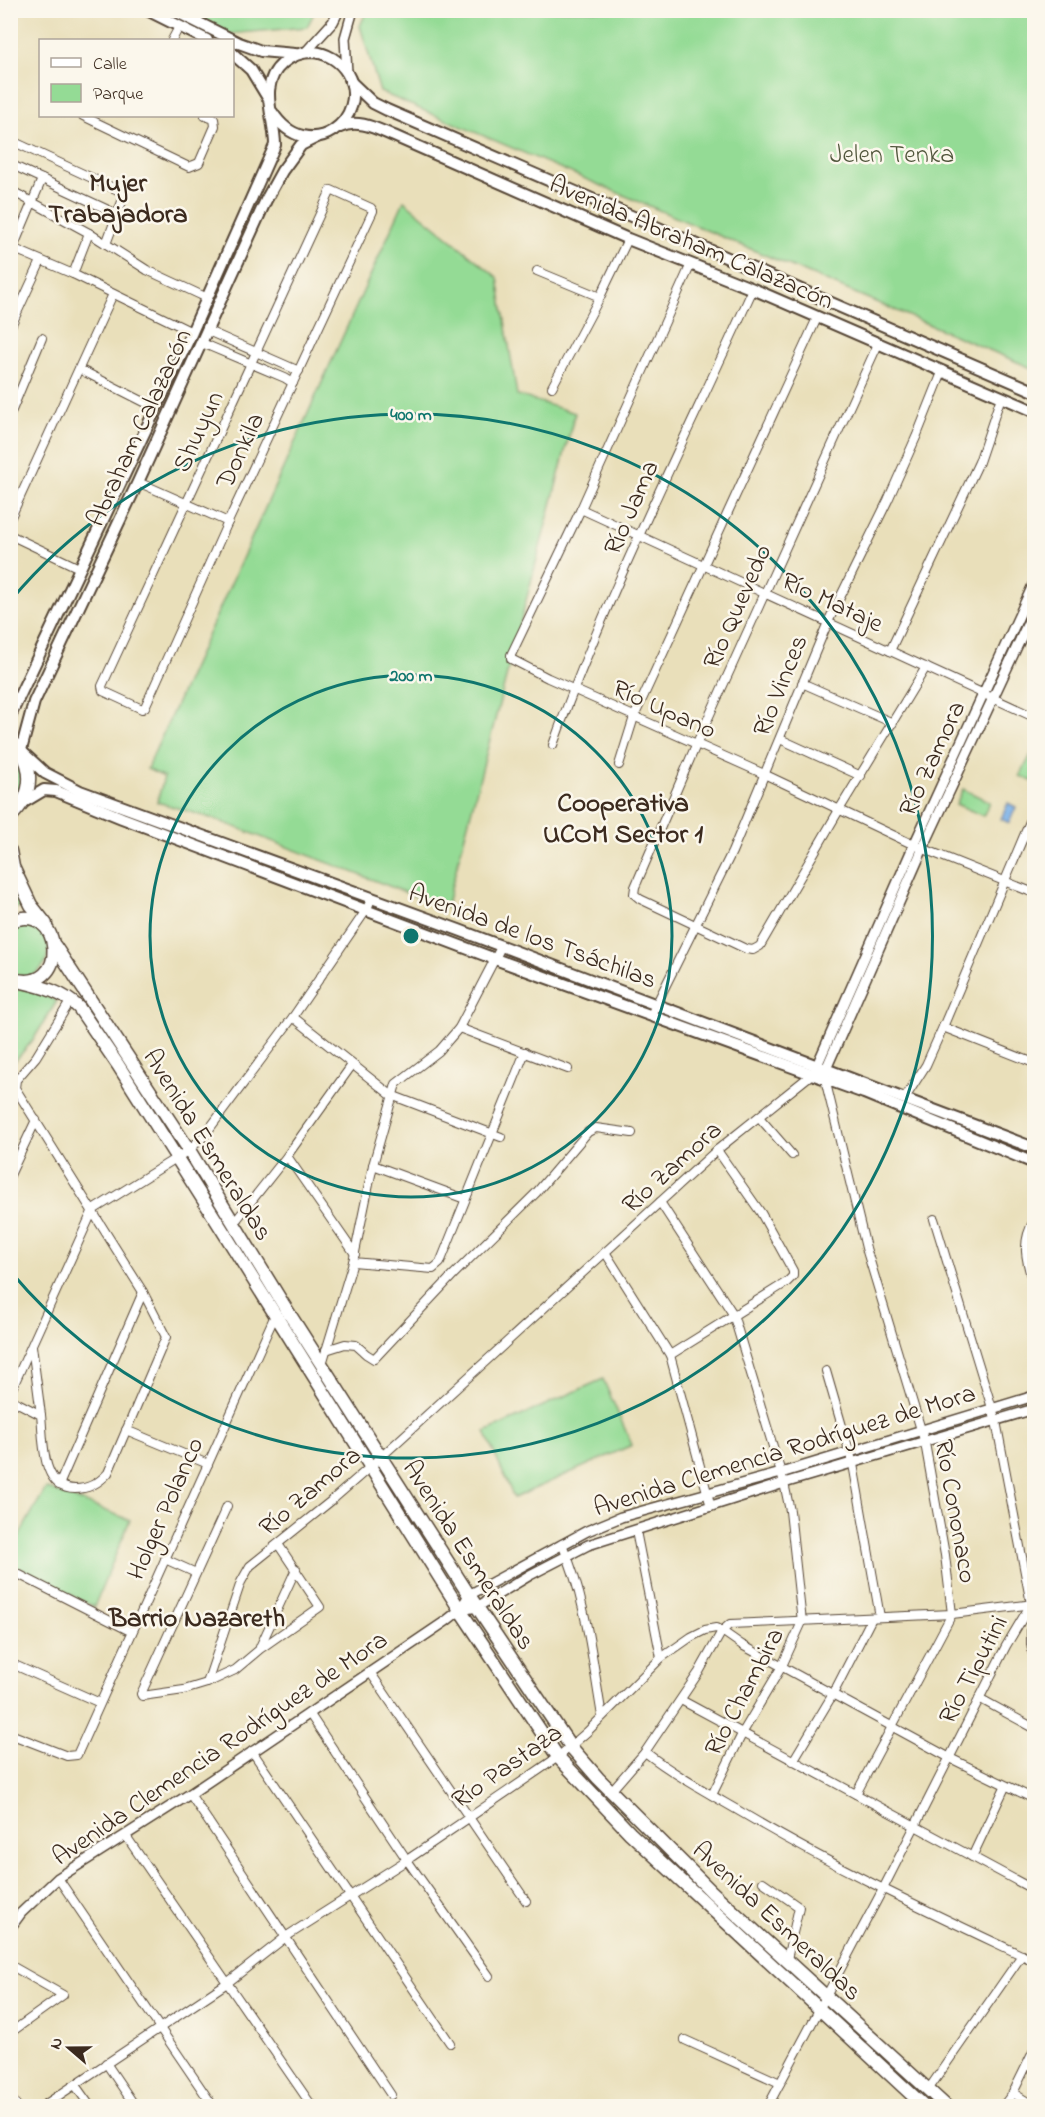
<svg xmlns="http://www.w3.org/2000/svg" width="1045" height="2117" font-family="'Indie Flower',sans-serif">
<rect width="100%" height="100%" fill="#fbf7ec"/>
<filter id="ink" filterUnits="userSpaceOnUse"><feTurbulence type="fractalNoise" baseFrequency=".0167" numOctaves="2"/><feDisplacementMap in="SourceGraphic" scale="12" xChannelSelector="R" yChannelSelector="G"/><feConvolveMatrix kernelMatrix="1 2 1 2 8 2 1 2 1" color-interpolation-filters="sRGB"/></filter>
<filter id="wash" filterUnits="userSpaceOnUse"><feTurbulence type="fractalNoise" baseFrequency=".008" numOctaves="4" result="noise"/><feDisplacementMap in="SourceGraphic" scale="24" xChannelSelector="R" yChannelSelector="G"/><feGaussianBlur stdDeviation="1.35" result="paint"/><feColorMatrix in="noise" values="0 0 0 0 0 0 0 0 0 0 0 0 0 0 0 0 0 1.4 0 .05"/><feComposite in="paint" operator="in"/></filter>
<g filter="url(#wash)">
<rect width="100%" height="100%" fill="#e9dfba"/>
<g fill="#94db95" stroke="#68825a" stroke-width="1.5">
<polygon points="367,10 1034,11 1034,369 380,92 360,26"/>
<polygon points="183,11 315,11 307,27 228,34"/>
<polygon points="404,201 498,278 517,395 575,413 446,908 217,820 157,802 164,777 147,769"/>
<polygon points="1034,749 1034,782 1020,776"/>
<path d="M 10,752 C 24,769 23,788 11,805 Z"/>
<polygon points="963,789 990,802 983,816 956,804"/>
<polygon points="10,877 28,909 22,907 11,909"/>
<path d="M 21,924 C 71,930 44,993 11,972 L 10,928 Z"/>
<polygon points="21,988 32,990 57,1001 33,1040 15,1061 11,1059 11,991"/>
<polygon points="603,1379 632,1445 514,1498 485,1432"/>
<path d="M 46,1488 L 130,1520 L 94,1607 L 11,1564 C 10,1546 37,1505 46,1488 Z"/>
</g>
<polygon fill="#79b0e8" stroke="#5a6d83" stroke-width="1.5" points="1008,803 1016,807 1009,823 1001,819"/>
</g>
<g filter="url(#ink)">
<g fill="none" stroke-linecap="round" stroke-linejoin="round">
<defs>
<g id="minor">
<polyline points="172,40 179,27"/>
<polyline points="83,116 189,167 199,163 215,126 214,119 205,116"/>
<polyline points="10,140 122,192 123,199 106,244"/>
<polyline points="10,164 117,214"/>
<polyline points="10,190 89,233 147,270 203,296"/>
<polygon points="331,190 371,208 373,211 228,522 145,707 142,709 103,691 102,686"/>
<polyline points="10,247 73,274 192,332"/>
<polyline points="13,248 42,179"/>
<polyline points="691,264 581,509 511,655 511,659 548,678 764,774 914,845 1034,893"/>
<polyline points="537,271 600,297"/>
<polyline points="73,274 89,233"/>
<polyline points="10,328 41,261"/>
<polyline points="208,331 299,371"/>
<polyline points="202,343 285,378 293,383"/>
<polyline points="878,344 696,745 635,887 634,894 640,899 746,949 753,950 760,946 839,810 926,667"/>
<polyline points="79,369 156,408"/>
<polyline points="552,387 600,297 628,239"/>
<polyline points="10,415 42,338"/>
<polyline points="138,482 228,522"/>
<polyline points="581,509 1034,717"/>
<polyline points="10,519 113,294"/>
<polyline points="10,535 77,567"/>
<polyline points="890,651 979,462 1001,397"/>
<polyline points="802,683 893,723"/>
<polyline points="780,739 861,776"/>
<path d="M 553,745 C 608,591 685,439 753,289"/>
<polyline points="619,765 634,717 817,318"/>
<polyline points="651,1015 732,852 828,622 888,500 917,435 943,370"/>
<polyline points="293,1017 391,1095 501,1137"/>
<polyline points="943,1027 1034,1063"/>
<polyline points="459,1028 568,1069"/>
<polyline points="825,1079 866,1248 925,1443 945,1555 952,1614 856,1794"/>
<polyline points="905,1098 926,1065 943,1027 1034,812"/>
<polyline points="759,1117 792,1155"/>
<polyline points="287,1156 355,1254"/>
<polyline points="373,1165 465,1199"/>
<polyline points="10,1175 36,1120"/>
<polyline points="660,1202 733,1314 784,1483 790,1511 802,1622 782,1666 743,1732 712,1795"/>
<polyline points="934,1219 996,1421 1031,1604 1031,1644 1034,1660"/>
<path d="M 1034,1221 C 1020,1243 1027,1263 1034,1286"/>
<polyline points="234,1223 287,1156 352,1065"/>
<polyline points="605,1252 670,1355 711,1507"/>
<polyline points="353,1262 433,1269 440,1263 525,1052"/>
<polyline points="32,1346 41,1415"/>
<polyline points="326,1350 345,1344 356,1345 366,1354 374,1359 453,1275 536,1193 588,1132 596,1128 632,1133"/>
<polyline points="670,1355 787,1282 793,1276 793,1271 761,1213 717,1150"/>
<polyline points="322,1364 353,1262 373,1165 396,1084 439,1051 459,1028 501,947"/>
<polyline points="826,1371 853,1464 880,1617"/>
<polyline points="10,1393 93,1210 189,1150 204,1136 293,1017 367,909 371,899"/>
<path d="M 10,1399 L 41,1415 C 44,1439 40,1489 75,1489 C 89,1489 99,1483 108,1473 L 166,1337 L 143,1292 L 15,1088 L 16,1080 L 36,1057 L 71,1000"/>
<polyline points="126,1430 208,1464"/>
<polyline points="59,1485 143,1292"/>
<polyline points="227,1506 141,1694 142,1696 184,1690 207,1683 235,1670 260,1649 320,1607 278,1544"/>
<polyline points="636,1531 661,1658"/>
<path d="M 562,1544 C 586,1598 592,1658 602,1716"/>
<polyline points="165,1559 196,1573"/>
<polyline points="10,1570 132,1632"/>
<polyline points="260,1647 296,1569"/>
<polyline points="10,1663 100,1703"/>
<polyline points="370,1672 526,1901"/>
<polyline points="207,1683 241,1582 250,1566 331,1501 370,1467 717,1150 812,1074"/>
<polyline points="979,1698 1034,1728"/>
<polyline points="681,1700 1034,1890"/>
<polyline points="309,1713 407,1860 489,1976"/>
<polyline points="10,1734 67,1756 77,1755 276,1313"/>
<polyline points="252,1751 450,2043"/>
<path d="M 645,1752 C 676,1776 712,1795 746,1815 C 839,1870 937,1915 1034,1961"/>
<polyline points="793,1761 833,1694 872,1618"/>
<polyline points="612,1790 645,1752 699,1672 722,1631 742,1645 950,1758 1034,1799"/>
<polyline points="190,1794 391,2095"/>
<polyline points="126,1836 312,2106"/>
<polyline points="972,1857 1005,1787"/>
<polyline points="58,1878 213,2106"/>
<polyline points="763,1882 799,1907 787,1959"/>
<polyline points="10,1965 63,1995 10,2033"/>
<polyline points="685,2040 780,2083"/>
<polyline points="106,2063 135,2106"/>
<polyline points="75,2085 90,2106"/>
<polyline points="928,2090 1022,1955"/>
<polyline points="1013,2093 1034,2106"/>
<polyline points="10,2097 17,2106"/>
<polyline points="43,2106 227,1983 287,1936 407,1860 558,1757 587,1732 661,1658 691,1637 705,1630 716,1628 722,1631 730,1624 952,1614 1034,1604"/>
<polyline points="768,2106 883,1889 1006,1646 1031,1604"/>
<polyline points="1003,2106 1013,2093 1034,2050"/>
</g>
<g id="tertiary">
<polyline points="305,53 333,22 339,10"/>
<polyline points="347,73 345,38 353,10"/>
<polyline points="815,1070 914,845 1034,583"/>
<polyline points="825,1075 826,1069 923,848 1034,610"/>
<polyline points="460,1610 477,1607 530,1575 588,1545 784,1483 1034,1409"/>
<polyline points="10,1928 21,1913 58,1878 190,1794 446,1621 460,1610 469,1595 587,1531 621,1517 781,1473 1034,1396"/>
</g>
<g id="secondary">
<polyline points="147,10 207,40"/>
<polyline points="173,10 239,43 261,51 295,54"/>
<polyline points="232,53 251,70 268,98"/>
<polyline points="351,82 373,103 387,110 1034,391"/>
<path d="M 340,127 C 357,118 377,129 394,136 L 628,239 L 753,289 L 1034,411"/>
<path d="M 10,716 L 192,332 L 275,145 C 275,117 257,85 283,63 C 291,56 302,52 313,52 C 327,53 340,61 347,73 C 373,117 309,169 272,112"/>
<polyline points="21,750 34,702 138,482 266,200 282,171 301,145 315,138"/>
<polyline points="22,752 45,773 80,791 459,930 1034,1148"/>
<polyline points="24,802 44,790 56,791 122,818 495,959 864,1093 1034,1163"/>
</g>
<g id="primary">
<path d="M 10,740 C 36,762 35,795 10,817"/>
<polyline points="10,851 13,867 31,905 46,924"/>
<path d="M 10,922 C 63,897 73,999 10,978"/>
<polyline points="55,946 189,1150 283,1304 469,1595 571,1747 598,1778 712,1892 946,2106"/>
<path d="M 22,982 C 43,987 63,992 79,1008 L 118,1065 L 211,1212 L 460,1610 L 558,1757 L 630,1833 L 924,2106"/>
</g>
</defs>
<use href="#minor" stroke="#554535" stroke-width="10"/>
<use href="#tertiary" stroke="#554535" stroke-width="12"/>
<use href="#secondary" stroke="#554535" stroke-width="14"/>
<use href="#primary" stroke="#554535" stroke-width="15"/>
<use href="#minor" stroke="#fff" stroke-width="8"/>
<use href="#tertiary" stroke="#fff" stroke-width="9"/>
<use href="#secondary" stroke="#fff" stroke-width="10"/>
<use href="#primary" stroke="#fff" stroke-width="12"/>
</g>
</g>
<g fill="none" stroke="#0f766e" stroke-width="3">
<circle cx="411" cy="936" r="261"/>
<path d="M11 600A522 522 0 1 1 11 1272"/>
</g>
<g text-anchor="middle" stroke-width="5" stroke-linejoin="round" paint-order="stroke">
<g font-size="26" fill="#51563c" stroke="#fbf7ec">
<text x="892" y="162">Jelen Tenka</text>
</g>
<g font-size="26" fill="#3b2a1e" stroke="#fbf7ec">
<text transform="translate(692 241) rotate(23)" y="9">Avenida Abraham Calazacón</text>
<text transform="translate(138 427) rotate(-65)" y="9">Abraham Calazacón</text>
<text transform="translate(197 431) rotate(-65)" y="9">Shuyun</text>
<text transform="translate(239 450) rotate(-65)" y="9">Donkila</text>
<text transform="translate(630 507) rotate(-66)" y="9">Río Jama</text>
<text transform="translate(833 601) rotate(25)" y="9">Río Mataje</text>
<text transform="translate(736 606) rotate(-66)" y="9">Río Quevedo</text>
<text transform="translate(779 685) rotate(-68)" y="9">Río Vinces</text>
<text transform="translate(665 708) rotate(24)" y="9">Río Upano</text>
<text transform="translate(931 758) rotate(-65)" y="9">Río Zamora</text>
<text transform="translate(533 935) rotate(20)" y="9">Avenida de los Tsáchilas</text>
<text transform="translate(209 1144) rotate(58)" y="9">Avenida Esmeraldas</text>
<text transform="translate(671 1166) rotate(-42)" y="9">Río Zamora</text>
<text transform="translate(784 1449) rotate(-17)" y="9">Avenida Clemencia Rodríguez de Mora</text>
<text transform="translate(309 1490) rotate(-40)" y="9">Río Zamora</text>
<text transform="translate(164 1508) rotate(-66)" y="9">Holger Polanco</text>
<text transform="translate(957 1511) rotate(80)" y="9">Río Cononaco</text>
<text transform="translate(470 1554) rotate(57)" y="9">Avenida Esmeraldas</text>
<text transform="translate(972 1669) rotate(-62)" y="9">Río Tiputini</text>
<text transform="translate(743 1691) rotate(-62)" y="9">Río Chambira</text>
<text transform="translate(219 1747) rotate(-34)" y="9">Avenida Clemencia Rodríguez de Mora</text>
<text transform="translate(506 1765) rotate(-35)" y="9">Río Pastaza</text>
<text transform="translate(778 1920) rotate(43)" y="9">Avenida Esmeraldas</text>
</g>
<g font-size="27" font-weight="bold" fill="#3b2a1e" stroke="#fbf7ec">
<text x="118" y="191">Mujer<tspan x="118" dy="31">Trabajadora</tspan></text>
<text x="623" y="811">Cooperativa<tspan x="623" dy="31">UCOM Sector 1</tspan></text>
<text x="197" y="1626">Barrio Nazareth</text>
</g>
</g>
<circle cx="411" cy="936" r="9" fill="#0f766e" stroke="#fbf7ec" stroke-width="3"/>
<g font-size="18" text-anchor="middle" font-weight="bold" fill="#0f766e" stroke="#fbf7ec" stroke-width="5" stroke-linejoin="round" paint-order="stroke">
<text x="411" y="420">400 m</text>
<text x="411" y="681">200 m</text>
</g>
<rect width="1045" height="2117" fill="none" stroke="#fbf7ec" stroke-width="36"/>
<rect x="39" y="39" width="195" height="78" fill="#fbf7ec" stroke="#aea59a" stroke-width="1.5"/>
<rect x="51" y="58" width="30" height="9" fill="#ffffff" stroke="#aea59a" stroke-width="1.5"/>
<text x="93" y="69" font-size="18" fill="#3b2a1e">Calle</text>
<rect x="51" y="84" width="30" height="18" fill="#94db95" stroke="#aea59a" stroke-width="1.5"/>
<text x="93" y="99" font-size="18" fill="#3b2a1e">Parque</text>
<g transform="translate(69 2048) rotate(290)" stroke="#fbf7ec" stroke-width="4.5" paint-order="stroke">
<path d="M0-4.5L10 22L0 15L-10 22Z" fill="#3b2a1e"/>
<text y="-9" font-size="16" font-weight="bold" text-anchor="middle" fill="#3b2a1e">N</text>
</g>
</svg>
